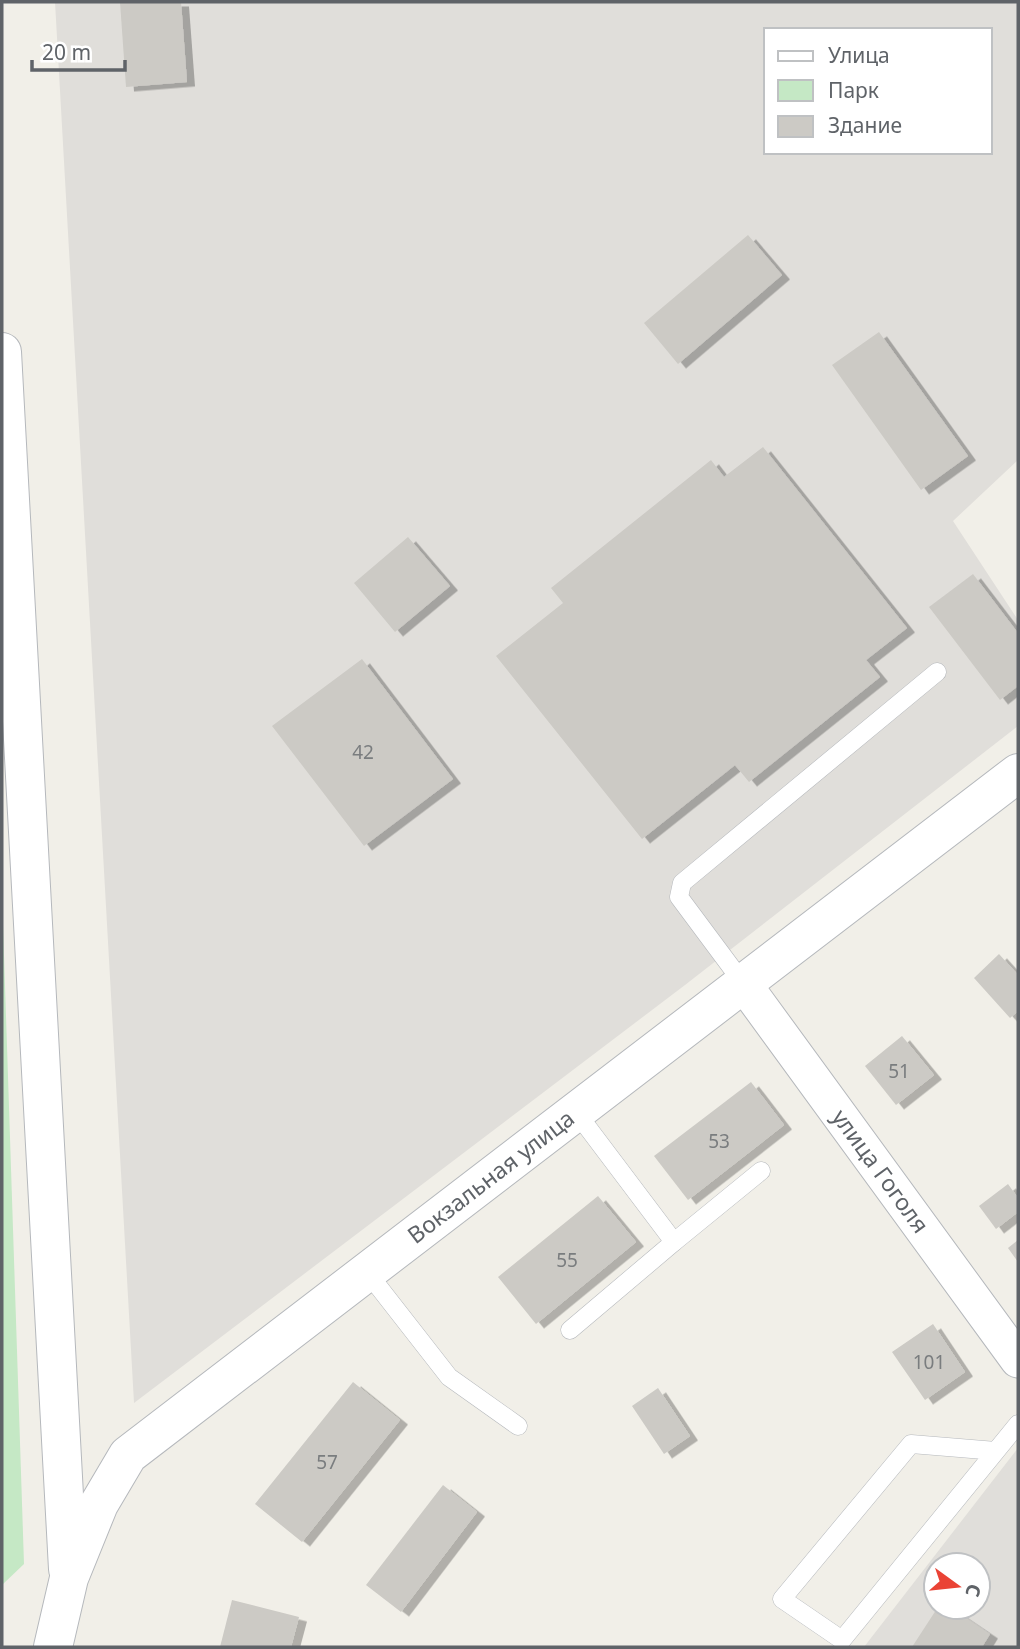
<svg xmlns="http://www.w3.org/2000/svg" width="1020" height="1649" font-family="'Noto Sans',sans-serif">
<defs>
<filter id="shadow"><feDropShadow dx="8" dy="4.5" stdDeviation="0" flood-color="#0004"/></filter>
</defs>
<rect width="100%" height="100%" fill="#f1efe8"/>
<g fill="#e0deda" fill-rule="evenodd">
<path d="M 55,2 L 1018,2 L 1018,460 L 953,521 L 1018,620 L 1018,726 L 685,985 L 134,1403 ZM 766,30 L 990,30 L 990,152 L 766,152 Z"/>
<path d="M 1018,1448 L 1018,1647 L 864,1647 ZM 936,1565 L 978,1565 L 978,1607 L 936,1607 Z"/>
</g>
<polygon fill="#c5e8c5" points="2,894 24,1564 2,1585"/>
<g fill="#cccac5" filter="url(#shadow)">
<polygon points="120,2 181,2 187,82 126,87"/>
<polygon points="748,235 782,275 678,364 644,323"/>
<polygon points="879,332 968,456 921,490 832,365"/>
<polygon points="763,447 907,628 866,660 880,677 749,782 735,765 642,839 496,656 563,603 551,588 711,460 724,477"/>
<polygon points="408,537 450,586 395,632 354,583"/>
<polygon points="973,574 1018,633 1018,686 1000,700 929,607"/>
<polygon points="362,659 453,779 364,846 272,726"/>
<polygon points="999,954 1018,975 1018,1011 1010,1018 974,978"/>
<polygon points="902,1036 934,1075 896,1105 865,1066"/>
<polygon points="751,1082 784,1125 688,1200 654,1156"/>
<polygon points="1008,1184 1018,1198 1018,1212 996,1229 979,1206"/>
<polygon points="598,1196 636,1242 536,1324 498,1277"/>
<polygon points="1018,1240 1018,1262 1008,1248"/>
<polygon points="933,1324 965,1372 925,1400 892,1352"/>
<polygon points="353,1382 400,1420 302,1542 255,1504"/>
<polygon points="658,1388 690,1436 664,1454 632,1406"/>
<polygon points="443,1485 477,1512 401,1612 366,1585"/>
<polygon points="232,1600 299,1617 291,1647 220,1647"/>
<polygon points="938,1607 950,1607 990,1634 982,1647 912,1647"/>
</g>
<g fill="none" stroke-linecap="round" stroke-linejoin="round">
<defs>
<g id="service">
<polyline points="743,983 679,897 682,883 937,672"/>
<polyline points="674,1242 761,1171"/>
<polyline points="367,1272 449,1377 518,1426"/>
<polyline points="570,1330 674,1242 576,1112"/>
<polyline points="996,1451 911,1444 782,1599 842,1640 1018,1424"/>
</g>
<g id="minor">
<path id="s1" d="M 743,983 L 1018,1360"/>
</g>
<g id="tertiary">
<polyline points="2,352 68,1569"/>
<path id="s2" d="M 53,1647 L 69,1578 L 99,1504 L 128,1455 L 1018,773"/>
</g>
</defs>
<use href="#service" stroke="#b5b8bc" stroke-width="19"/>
<use href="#minor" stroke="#b5b8bc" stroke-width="37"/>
<use href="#tertiary" stroke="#b5b8bc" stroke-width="40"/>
<use href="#service" stroke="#fff" stroke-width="18"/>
<use href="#minor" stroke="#fff" stroke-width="35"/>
<use href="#tertiary" stroke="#fff" stroke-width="38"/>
</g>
<g text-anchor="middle" stroke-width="7" stroke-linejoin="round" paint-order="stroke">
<g font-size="19" fill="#7a7d7f">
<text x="363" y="759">42</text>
<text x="899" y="1078">51</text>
<text x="719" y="1148">53</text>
<text x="567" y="1267">55</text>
<text x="929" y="1369">101</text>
<text x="327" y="1469">57</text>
</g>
<g font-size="23" fill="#5f6368" stroke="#fff">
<text dy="8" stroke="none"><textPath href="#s1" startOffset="233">улица Гоголя</textPath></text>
<text dy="8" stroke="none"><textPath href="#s2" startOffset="665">Вокзальная улица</textPath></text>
</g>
</g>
<rect width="1020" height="1649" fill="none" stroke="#5f6368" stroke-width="7"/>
<rect x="764" y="28" width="228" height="126" fill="#ffffff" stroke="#bfc1c3" stroke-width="2"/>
<rect x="778" y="51" width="35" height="10" fill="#ffffff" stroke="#bfc1c3" stroke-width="2"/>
<text x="828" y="63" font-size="21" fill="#5f6368">Улица</text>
<rect x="778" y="80" width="35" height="21" fill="#c5e8c5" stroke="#bfc1c3" stroke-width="2"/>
<text x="828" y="98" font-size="21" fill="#5f6368">Парк</text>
<rect x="778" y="116" width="35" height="21" fill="#cccac5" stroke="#bfc1c3" stroke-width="2"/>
<text x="828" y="133" font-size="21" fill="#5f6368">Здание</text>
<g transform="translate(957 1586) rotate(105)"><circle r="33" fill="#ffffff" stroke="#bfc1c3" stroke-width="2"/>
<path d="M0-5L12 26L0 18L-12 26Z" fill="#ea4335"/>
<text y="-10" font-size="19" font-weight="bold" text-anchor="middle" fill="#5f6368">С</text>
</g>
<path d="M32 60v10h93v-10" fill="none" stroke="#5f6368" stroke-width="3.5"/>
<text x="42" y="60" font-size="21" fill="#5f6368" stroke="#ffffff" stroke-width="5" paint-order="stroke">20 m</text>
</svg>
